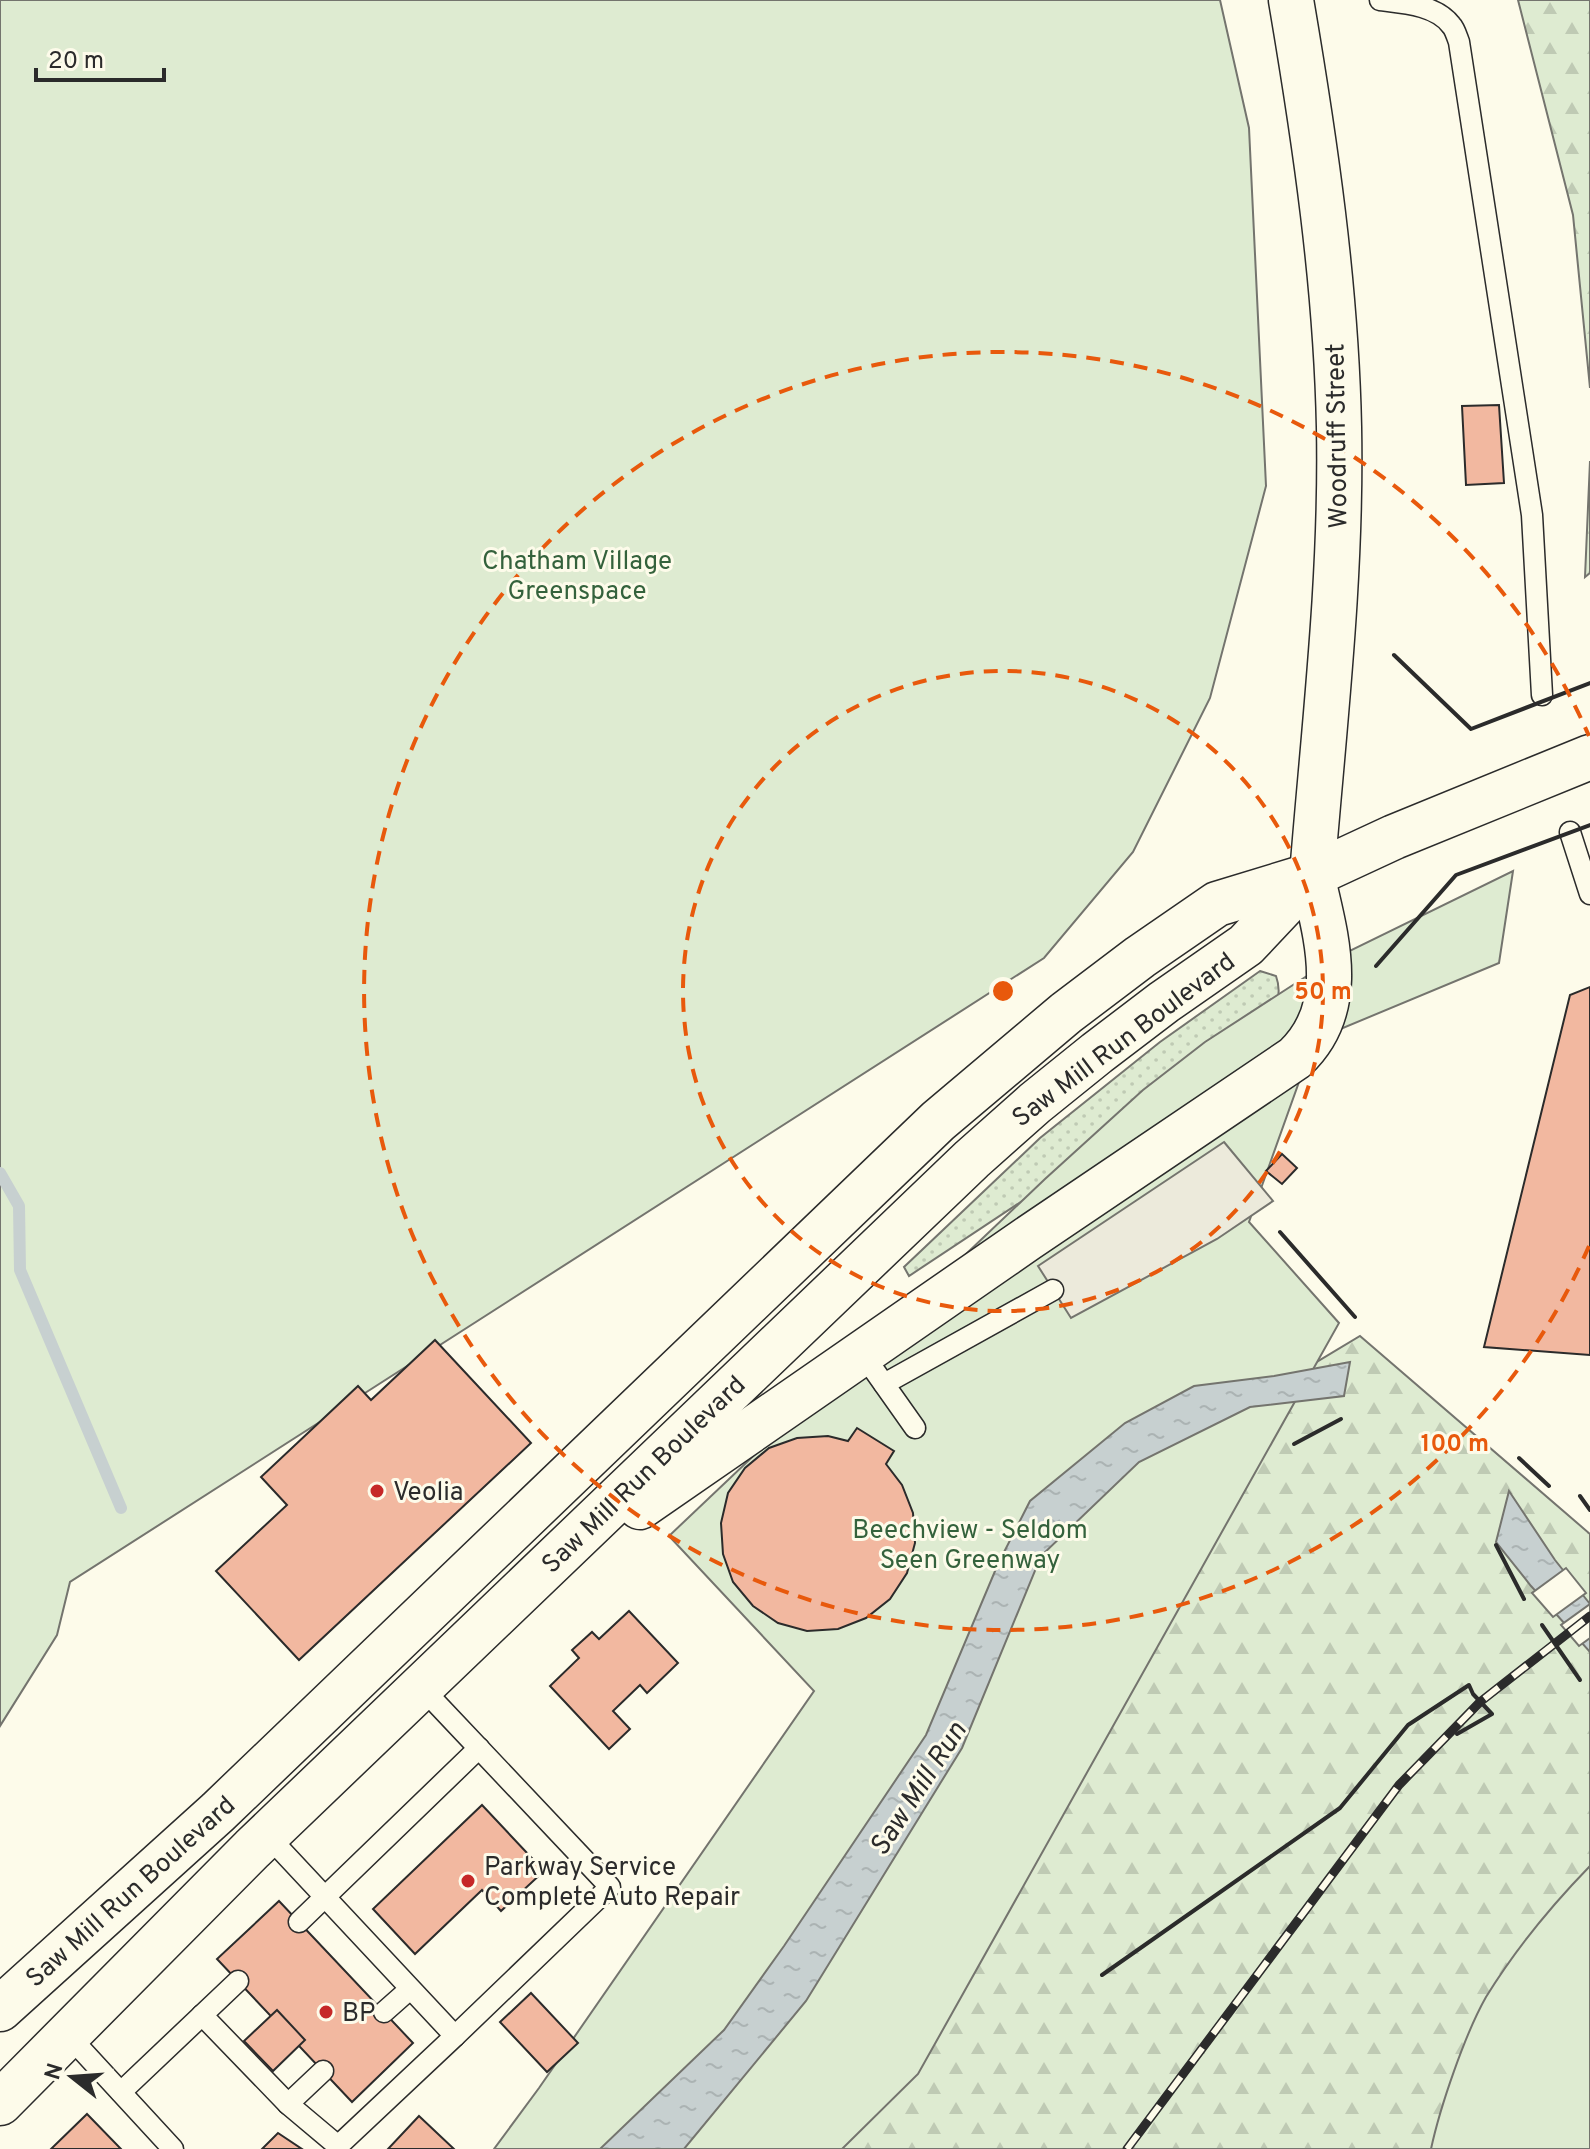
<svg xmlns="http://www.w3.org/2000/svg" width="1590" height="2149" font-family="Overpass,sans-serif">
<defs>
<pattern id="grass-dots" width="8" height="8" patternUnits="userSpaceOnUse" patternTransform="scale(2)"><rect width="8" height="8" fill="#deebd1"/><path d="M2 2h.1M6 6h.1" fill="none" stroke="#bfcab4" stroke-width="1.8" stroke-linecap="round"/></pattern>
<pattern id="forest-firs" width="22" height="20" patternUnits="userSpaceOnUse" patternTransform="scale(2)"><rect width="22" height="20" fill="#deebd1"/><path d="M5 1l3.5 6h-7zM16 11l3.5 6h-7z" fill="#bfcab4"/></pattern>
<pattern id="water-ripples" width="26" height="14" patternUnits="userSpaceOnUse" patternTransform="scale(2)"><rect width="26" height="14" fill="#c7d0d0"/><path d="M2 4q2-2 4 0t4 0M15 11q2-2 4 0t4 0" fill="none" stroke="#abb3b3"/></pattern>
</defs>
<rect width="100%" height="100%" fill="#fdfbea"/>
<path fill="url(#grass-dots)" stroke="#74746e" stroke-width="2" d="M 1260,971 L 1276,976 C 1287,1006 1262,1032 1244,1054 L 909,1276 L 904,1267 L 1040,1138 L 1160,1042 Z"/>
<g fill="url(#forest-firs)" stroke="#74746e" stroke-width="2">
<polygon points="1518,0 1590,0 1590,388 1573,215"/>
<polygon points="1590,461 1590,573 1585,577"/>
<polygon points="1360,1336 1590,1534 1590,2149 683,2149 1040,1528"/>
</g>
<g fill="#deebd1" stroke="#74746e" stroke-width="2">
<polygon points="0,0 1220,0 1249,128 1266,486 1210,698 1133,852 1044,958 70,1582 57,1635 0,1726"/>
<polygon points="1513,871 1499,963 1314,1040 1249,1222 1339,1323 918,2074 842,2149 494,2149 539,2088 814,1691 669,1536 1045,1179 1143,1090 1205,1042 1333,959"/>
<path d="M 1590,1866 L 1590,2149 L 1431,2149 C 1440,2107 1465,2034 1486,1997 C 1515,1950 1552,1905 1590,1866 Z"/>
</g>
<polygon fill="#eceadb" stroke="#74746e" stroke-width="2" points="1224,1142 1273,1201 1217,1239 1071,1318 1038,1266"/>
<g fill="url(#water-ripples)" stroke="#74746e" stroke-width="2">
<polygon points="1350,1362 1344,1396 1250,1407 1139,1462 1041,1556 962,1748 806,2001 684,2149 600,2149 724,2030 784,1946 926,1735 998,1564 1030,1501 1125,1423 1194,1386 1274,1376"/>
<polygon points="1509,1491 1555,1560 1590,1604 1590,1652 1531,1586 1496,1542"/>
</g>
<g fill="#fdfbea" stroke="#74746e" stroke-width="2">
<polygon points="1566,1568 1586,1593 1553,1617 1532,1593"/>
<polygon points="1590,1604 1590,1638 1579,1646 1561,1625"/>
</g>
<g fill="none" stroke-linecap="round" stroke-linejoin="round">
<polyline stroke="#c7d0d0" stroke-width="12" points="0,1173 19,1206 20,1270 121,1508"/>
</g>
<g fill="#f2b8a0" stroke="#2b2b2b" stroke-width="2">
<polygon points="1499,405 1504,483 1466,485 1462,406"/>
<polygon points="1590,987 1590,1355 1484,1347 1570,995"/>
<polygon points="1282,1154 1297,1168 1282,1184 1266,1171"/>
<polygon points="435,1340 531,1443 299,1660 216,1571 287,1505 261,1477 358,1386 371,1400"/>
<polygon points="857,1428 894,1451 886,1464 902,1485 913,1513 915,1543 907,1573 890,1599 866,1618 838,1629 807,1631 778,1623 753,1606 733,1582 723,1554 721,1523 728,1493 745,1468 769,1448 797,1438 828,1436 848,1441"/>
<polygon points="629,1611 678,1663 647,1693 640,1685 613,1711 630,1729 609,1749 550,1686 579,1658 572,1650 592,1632 599,1639"/>
<polygon points="482,1805 544,1871 501,1911 482,1890 415,1954 373,1909"/>
<polygon points="279,1901 413,2043 352,2102 217,1959"/>
<polygon points="531,1993 578,2043 547,2072 500,2022"/>
<polygon points="277,2010 305,2040 273,2071 244,2041"/>
<polygon points="87,2114 121,2149 51,2149"/>
<polygon points="419,2116 454,2149 388,2149"/>
<polygon points="278,2133 302,2149 262,2149"/>
</g>
<g fill="none" stroke-linecap="round" stroke-linejoin="round">
<defs>
<g id="service">
<path d="M 1380,0 C 1404,3 1436,5 1451,25 C 1455,29 1457,37 1459,42 L 1532,515 L 1542,695"/>
<polyline points="1570,832 1590,894"/>
<polyline points="862,1353 915,1428"/>
<polyline points="884,1384 1053,1290"/>
<polyline points="421,1687 610,1887 455,2036"/>
<polyline points="299,1922 479,1748"/>
<polyline points="384,2012 410,1989"/>
<polyline points="202,2015 288,2104 338,2146 455,2036 267,1835"/>
<polyline points="68,2035 173,2149"/>
<polyline points="121,2092 238,1981"/>
<polyline points="288,2104 323,2071"/>
</g>
<path id="tertiary" d="M 1291,0 C 1315,141 1336,284 1339,427 C 1342,577 1324,726 1312,875"/>
<g id="trunk">
<path d="M 640,1507 L 1027,1239 L 1295,1058 C 1349,1007 1326,937 1312,875"/>
<polyline points="0,2009 218,1812 938,1121 1066,1013 1140,957 1217,904 1312,875 1394,837 1590,757"/>
<polyline points="0,2103 252,1849 972,1159 1035,1103 1097,1053 1164,1002 1246,945 1311,876"/>
</g>
</defs>
<use href="#service" stroke="#2b2b2b" stroke-width="23"/>
<use href="#tertiary" stroke="#2b2b2b" stroke-width="47"/>
<use href="#trunk" stroke="#2b2b2b" stroke-width="47"/>
<use href="#service" stroke="#fdfbea" stroke-width="20"/>
<use href="#tertiary" stroke="#fdfbea" stroke-width="44"/>
<use href="#trunk" stroke="#fdfbea" stroke-width="44"/>
<defs>
<polyline id="rail" points="1127,2149 1399,1785 1480,1702 1590,1616"/>
</defs>
<use href="#rail" stroke="#2b2b2b" stroke-width="9"/>
<use href="#rail" stroke="#fdfbea" stroke-width="6" stroke-dasharray="18" stroke-linecap="butt"/>
<g stroke="#2b2b2b" stroke-width="4">
<polyline points="1394,655 1471,729 1590,683"/>
<polyline points="1376,966 1456,875 1590,825"/>
<polyline points="1280,1232 1355,1317"/>
<polyline points="1294,1444 1341,1419"/>
<polyline points="1519,1458 1549,1486"/>
<polyline points="1580,1496 1590,1510"/>
<polyline points="1496,1545 1524,1599"/>
<polyline points="1542,1625 1580,1680"/>
<polyline points="1102,1975 1340,1808 1408,1725 1469,1685 1473,1694 1492,1714 1457,1734"/>
</g>
</g>
<g fill="none" stroke="#e8590c" stroke-width="4" stroke-dasharray="14 10">
<circle cx="1003" cy="991" r="320"/>
<path d="M1589 1246A639 639 0 1 1 1589 736"/>
</g>
<g fill="#c62828" stroke="#fdfbea" stroke-width="3">
<circle cx="377" cy="1491" r="8"/>
<circle cx="468" cy="1881" r="8"/>
<circle cx="326" cy="2012" r="8"/>
</g>
<g text-anchor="middle" stroke-width="6" stroke-linejoin="round" paint-order="stroke">
<g font-size="26" fill="#2b2b2b" stroke="#fdfbea">
<text transform="translate(1336 436) rotate(-91)" y="9">Woodruff Street</text>
<text transform="translate(1123 1039) rotate(-37)" y="9">Saw Mill Run Boulevard</text>
<text transform="translate(643 1474) rotate(-44)" y="9">Saw Mill Run Boulevard</text>
<text transform="translate(130 1891) rotate(-42)" y="9">Saw Mill Run Boulevard</text>
</g>
<g font-size="26" fill="#34623c" stroke="#fdfbea">
<text x="577" y="569">Chatham Village<tspan x="577" dy="30">Greenspace</tspan></text>
<text x="970" y="1538">Beechview - Seldom<tspan x="970" dy="30">Seen Greenway</tspan></text>
</g>
<g font-size="26" fill="#2b2b2b" stroke="#fdfbea" text-anchor="start">
<text x="393" y="1500">Veolia</text>
<text x="484" y="1875">Parkway Service<tspan x="484" dy="30">Complete Auto Repair</tspan></text>
<text x="342" y="2021">BP</text>
</g>
<g font-size="28" font-style="italic" fill="#2b2b2b" stroke="#fdfbea">
<text transform="translate(917 1788) rotate(-57)" y="10">Saw Mill Run</text>
</g>
</g>
<circle cx="1003" cy="991" r="12" fill="#e8590c" stroke="#fdfbea" stroke-width="4"/>
<g font-size="24" text-anchor="middle" font-weight="bold" fill="#e8590c" stroke="#fdfbea" stroke-width="6" stroke-linejoin="round" paint-order="stroke">
<text x="1323" y="999">50 m</text>
<text x="1455" y="1451">100 m</text>
</g>
<g transform="translate(72 2077) rotate(287)" stroke="#fdfbea" stroke-width="6" paint-order="stroke">
<path d="M0-6L14 30L0 20L-14 30Z" fill="#2b2b2b"/>
<text y="-12" font-size="22" font-weight="bold" text-anchor="middle" fill="#2b2b2b">N</text>
</g>
<path d="M36 68v12h128v-12" fill="none" stroke="#2b2b2b" stroke-width="4"/>
<text x="48" y="68" font-size="24" fill="#2b2b2b" stroke="#fdfbea" stroke-width="6" paint-order="stroke">20 m</text>
</svg>
